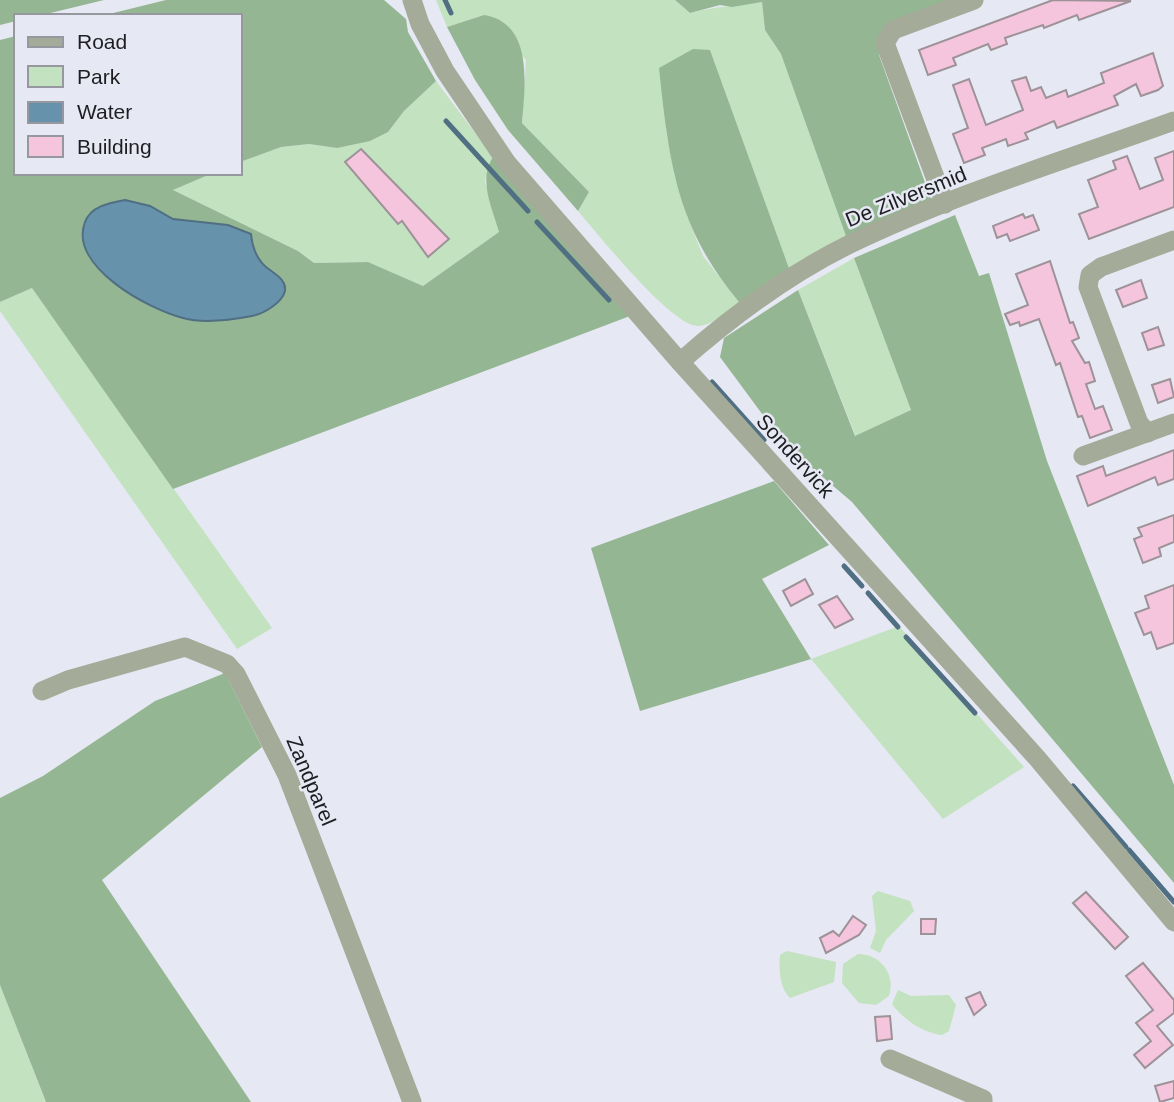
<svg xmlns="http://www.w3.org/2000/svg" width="1174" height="1102" font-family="Arial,sans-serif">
<rect width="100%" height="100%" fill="#e6e8f3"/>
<g fill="#c2e2c0">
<path d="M 436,0 L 675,0 L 690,13 C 716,6 735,6 762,2 L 765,30 L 781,54 L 847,239 L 790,271 L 710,50 L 666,130 L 675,177 L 688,218 L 703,256 L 739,302 C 727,311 712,326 698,326 C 671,326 598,234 578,211 L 589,192 L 522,123 L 526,60 L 484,15 L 447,27 Z"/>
<polygon points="436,81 493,157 485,181 499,232 423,286 368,262 314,263 298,251 173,190 213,173 240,173 240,162 281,147 309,144 337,148 388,132 404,111"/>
<polygon points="854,258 911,410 856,437 798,290"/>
<polygon points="32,288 272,628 237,649 0,311 0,302"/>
<polygon points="899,626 1024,767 943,819 811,659"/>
<polygon points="878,891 910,901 914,911 886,940 880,953 870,948 876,931 872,896"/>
<path d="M 787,951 L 836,962 L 834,982 L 790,998 C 779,987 779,969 780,955 Z"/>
<path d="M 858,954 C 880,954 896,974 889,996 L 876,1005 L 859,1003 L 842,983 L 843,964 Z"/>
<polygon points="0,985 43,1095 46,1102 0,1102"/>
<path d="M 898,990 L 911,996 L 949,995 L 956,1005 L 949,1031 L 942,1035 C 923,1033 903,1019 892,1004 Z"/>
</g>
<g fill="#94b693" fill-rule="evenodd">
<polygon points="0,0 104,0 38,16 16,16 16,21 0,25"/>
<polygon points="166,0 384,0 406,19 408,32 436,81 404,111 388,132 370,141 337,148 309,144 281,147 240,162 240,16 101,16"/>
<polygon points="675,0 954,0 878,38 879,55 931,199 847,239 781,54 765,30 762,2 732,7 720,5 690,13"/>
<path d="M 484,15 C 534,23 525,86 522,123 L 589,192 L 578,211 L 508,130 L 475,80 L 447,27 Z"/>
<path d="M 16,36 L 16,173 L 213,173 L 173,190 L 298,251 L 314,263 L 368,262 L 423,286 L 499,232 C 492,207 478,180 493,157 L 630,316 L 173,489 L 32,288 L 0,302 L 0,40 ZM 125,200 L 150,206 L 173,219 L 185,220 L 253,247 L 262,264 L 284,281 L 185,319 L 134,296 Z"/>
<path d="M 693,49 L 710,50 L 790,271 L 739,302 C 676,227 669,162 659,68 Z"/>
<polygon points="955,215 979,276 989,273 1047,461 1174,785 1174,883 852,502 785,445 720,357 724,338 798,290 855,436 911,410 854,258"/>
<polygon points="774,481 829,545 762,579 811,659 640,711 591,548"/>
<polygon points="225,673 262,747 102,880 251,1102 46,1102 0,985 0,798 43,776 155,701"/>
</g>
<path fill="#6692ac" stroke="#506f83" stroke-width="2" d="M 125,200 L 150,206 L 173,219 L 228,225 L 251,234 C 252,245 255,255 262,263 C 269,272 287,277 285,291 C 282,303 263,314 252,316 C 231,320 204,324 183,318 C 148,309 68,266 85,222 C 91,206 109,203 125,200 Z"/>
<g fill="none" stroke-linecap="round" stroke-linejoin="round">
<g stroke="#506f83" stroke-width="5">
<polyline points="445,0 451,13"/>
<polyline points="446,121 528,211"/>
<polyline points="537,222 609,300"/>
<polyline points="712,382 764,440"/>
<polyline points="844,566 862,586"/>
<polyline points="868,593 898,627"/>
<polyline points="906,637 975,713"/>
<polyline points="1073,786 1126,847"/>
<polyline points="1129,850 1174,902"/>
</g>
</g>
<g fill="#f5c5dd" stroke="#9d9297" stroke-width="2">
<polygon points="1053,0 1131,1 1079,20 1077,15 1044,28 1043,25 1005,38 1007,44 991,50 988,44 953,58 956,65 928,75 919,50"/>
<polygon points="1153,53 1163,86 1158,90 1141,96 1136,84 1114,96 1118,105 1057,128 1054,121 1025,133 1028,139 1008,146 1006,139 982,148 985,155 964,163 953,134 968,128 953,85 969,79 986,125 1023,110 1012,81 1026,77 1031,91 1041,87 1046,98 1066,90 1068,97 1104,83 1101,73"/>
<polygon points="361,149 449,239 428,257 402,221 398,224 345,162"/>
<polygon points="1174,151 1174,207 1089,239 1079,214 1098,207 1088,180 1116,169 1113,161 1127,156 1140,189 1163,180 1155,158"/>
<polygon points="1023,214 1025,218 1033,215 1039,230 1010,241 1007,234 997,238 993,226"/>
<polygon points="1050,261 1070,323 1073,322 1079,338 1072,341 1085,363 1089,362 1095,381 1086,384 1095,409 1103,406 1112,430 1090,438 1082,416 1078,417 1060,363 1056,365 1039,319 1020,326 1019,322 1010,325 1005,314 1028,305 1016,274"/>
<polygon points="1141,280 1147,298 1123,307 1116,290"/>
<polygon points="1158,327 1164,345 1148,350 1142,333"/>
<polygon points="1170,379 1174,397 1158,403 1152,385"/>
<polygon points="1174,450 1174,479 1158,485 1155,477 1088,506 1077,476 1103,466 1106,476"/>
<polygon points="1174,515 1174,542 1159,548 1161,556 1143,563 1134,539 1142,536 1138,528"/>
<polygon points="805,579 813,594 791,606 783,591"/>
<polygon points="1174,585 1174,643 1157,649 1151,632 1144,635 1135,613 1149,608 1145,596"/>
<polygon points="837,596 853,619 835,628 819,605"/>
<polygon points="1086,892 1128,937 1115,949 1073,903"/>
<polygon points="853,916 866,925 859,935 826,953 820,938 833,931 839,936"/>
<polygon points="921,919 936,919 935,934 921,934"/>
<polygon points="1143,963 1174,1000 1174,1013 1157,1026 1173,1045 1145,1068 1134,1055 1151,1041 1136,1023 1153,1010 1126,976"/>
<polygon points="980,992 986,1005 974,1015 966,998"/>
<polygon points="890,1016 892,1039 877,1041 875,1017"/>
<polygon points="1174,1081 1174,1098 1160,1102 1155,1086"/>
</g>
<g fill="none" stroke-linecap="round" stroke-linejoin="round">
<g stroke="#a4ab98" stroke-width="19">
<polyline points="412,0 420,24 445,71 507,163 680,362 1037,758 1174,922"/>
<polyline points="945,204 885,43 893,30 974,0"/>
<path d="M 680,362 C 731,317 789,274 850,244 C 954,194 1066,160 1174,121"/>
<polyline points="1148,433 1139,423 1088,287 1090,275 1101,267 1174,240"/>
<polyline points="1083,456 1174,423"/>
<polyline points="42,691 68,680 185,647 227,664 236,674 287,775 412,1102"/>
<polyline points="890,1059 983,1099 983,1102"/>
</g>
</g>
<g text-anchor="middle" stroke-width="5" stroke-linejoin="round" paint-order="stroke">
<g font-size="21" fill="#1e1e22" stroke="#e6e8f3">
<text transform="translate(906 197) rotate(-22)" y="7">De Zilversmid</text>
<text transform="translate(795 456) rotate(48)" y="7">Sondervick</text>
<text transform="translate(311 781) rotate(67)" y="7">Zandparel</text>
</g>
</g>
<rect x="14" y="14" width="228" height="161" fill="#e6e8f3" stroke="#96979f" stroke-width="2"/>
<rect x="28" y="37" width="35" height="10" fill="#a4ab98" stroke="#96979f" stroke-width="2"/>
<text x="77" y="49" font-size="21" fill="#1e1e22">Road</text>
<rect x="28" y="66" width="35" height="21" fill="#c2e2c0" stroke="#96979f" stroke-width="2"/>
<text x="77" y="84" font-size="21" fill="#1e1e22">Park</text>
<rect x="28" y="102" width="35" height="21" fill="#6692ac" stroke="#96979f" stroke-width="2"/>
<text x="77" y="119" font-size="21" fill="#1e1e22">Water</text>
<rect x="28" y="136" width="35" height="21" fill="#f5c5dd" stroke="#96979f" stroke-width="2"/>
<text x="77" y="154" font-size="21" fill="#1e1e22">Building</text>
</svg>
